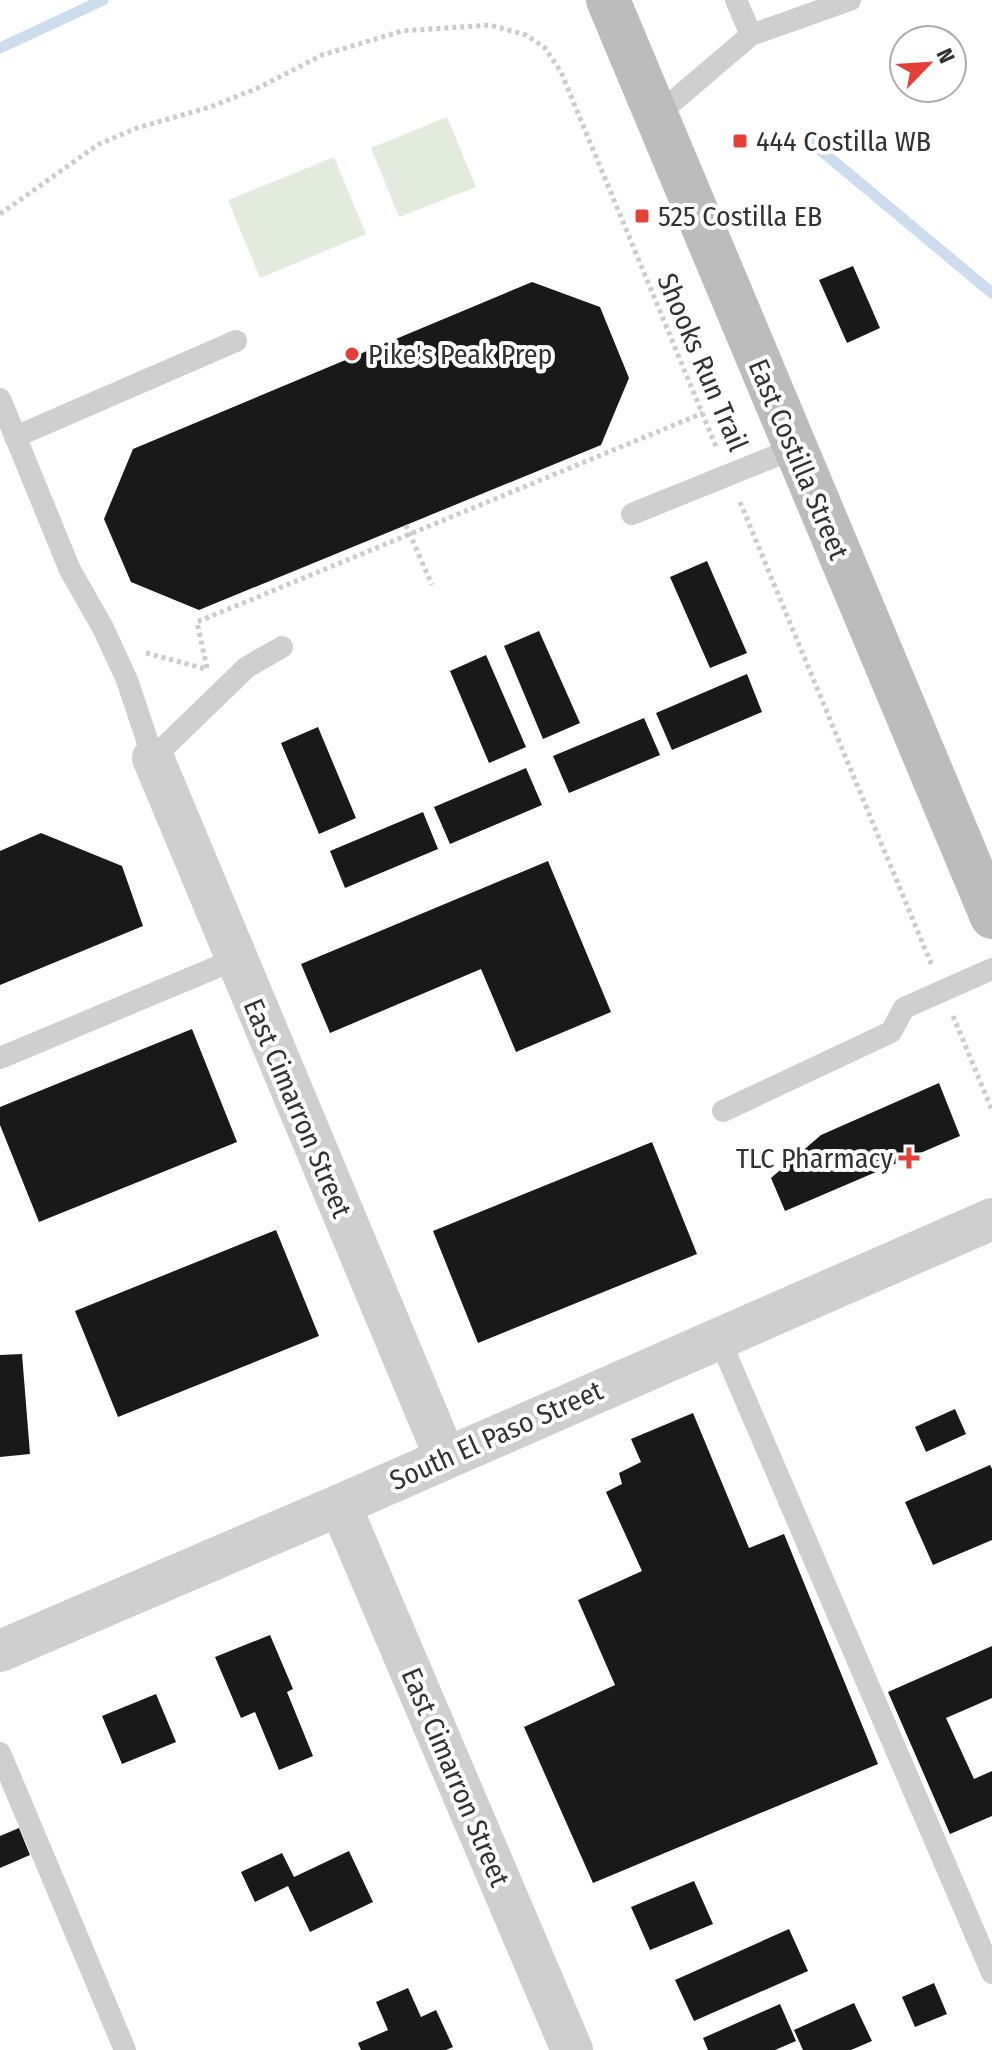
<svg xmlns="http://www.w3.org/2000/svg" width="992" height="2050" font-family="'Fira Sans Condensed',sans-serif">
<rect width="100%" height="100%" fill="#fff"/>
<g fill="#e3ebde">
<polygon points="447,117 476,187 399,217 371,148"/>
<polygon points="334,157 366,234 260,278 228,200"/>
</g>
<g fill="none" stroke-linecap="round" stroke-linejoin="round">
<g stroke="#cedded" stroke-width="11">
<polyline points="0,48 103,0"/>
<polyline points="812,143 992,293"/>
</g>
</g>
<g fill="#191919">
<polygon points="853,266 880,328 847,343 819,280"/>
<polygon points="532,282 600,307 629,378 601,445 199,610 131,582 104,519 133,449"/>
<polygon points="707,561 747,653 710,668 670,577"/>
<polygon points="539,631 580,723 543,739 504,646"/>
<polygon points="486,655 526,747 489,763 450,671"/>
<polygon points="747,674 762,712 672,750 656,713"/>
<polygon points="644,718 660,755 569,793 553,756"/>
<polygon points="318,727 356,818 319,834 281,743"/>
<polygon points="526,768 542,805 450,844 434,807"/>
<polygon points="423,812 438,849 345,888 330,851"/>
<polygon points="41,833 122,866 143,926 0,985 0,851"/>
<polygon points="548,861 611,1012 516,1052 481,969 330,1033 301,964"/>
<polygon points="192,1029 237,1142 39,1222 0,1125 0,1107"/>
<polygon points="939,1083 960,1136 785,1211 771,1178 821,1135"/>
<polygon points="652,1142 697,1254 478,1343 433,1231"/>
<polygon points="276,1230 319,1336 118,1417 75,1311"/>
<polygon points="22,1354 30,1454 0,1457 0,1355"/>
<polygon points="955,1409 966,1434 926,1452 915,1427"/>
<polygon points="693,1413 749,1548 784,1534 878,1764 593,1883 524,1727 615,1685 578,1600 642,1571 606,1492 622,1484 619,1473 641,1462 631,1439"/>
<polygon points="990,1465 992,1469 992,1540 933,1565 905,1502"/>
<polygon points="270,1635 293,1689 287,1692 313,1756 279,1770 255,1712 241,1718 215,1657"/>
<polygon points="992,1646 992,1698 946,1718 974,1779 992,1771 992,1816 950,1834 888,1692"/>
<polygon points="156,1694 176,1742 122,1764 102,1716"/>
<polygon points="19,1828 30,1855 0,1868 0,1836"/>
<polygon points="349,1851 373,1902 310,1932 288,1886 255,1902 241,1872 282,1853 294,1877"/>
<polygon points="694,1881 713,1924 650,1950 631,1907"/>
<polygon points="789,1929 808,1971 694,2021 675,1980"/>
<polygon points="934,1983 947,2014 915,2027 902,1997"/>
<polygon points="408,1988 421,2017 436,2010 453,2047 446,2050 361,2050 358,2043 388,2030 376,2002"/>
<polygon points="854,2003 872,2041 851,2050 803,2050 794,2030"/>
<polygon points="780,2004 796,2041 775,2050 708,2050 703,2038"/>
</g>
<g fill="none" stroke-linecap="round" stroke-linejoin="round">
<g stroke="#ccc" stroke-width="5" stroke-dasharray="4 4" stroke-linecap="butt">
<polyline points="0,214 99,144 137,128 210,107 258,88 322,55 402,31 490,25 526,35 545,48 561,72 717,449"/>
<polyline points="740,502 932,966"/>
<polyline points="406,525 432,585"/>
<polyline points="146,653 206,669"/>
<polyline points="207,668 197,622 703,413"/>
<polyline points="953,1016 992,1110"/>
</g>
<g stroke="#cfcfcf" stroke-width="22">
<polyline points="736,0 751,35"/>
<polyline points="656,116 751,35 850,0"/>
<polyline points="0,399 70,570 103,628 127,680 153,758 247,667 282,647"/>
<polyline points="15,437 236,341"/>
<polyline points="632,514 795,448"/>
<polyline points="0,1058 236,959"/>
<polyline points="723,1111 891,1032 904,1008 992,969"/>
<polyline points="719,1338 992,1973"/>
<polyline points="0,1753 125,2050"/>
</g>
<g stroke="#cfcfcf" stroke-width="42">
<polyline points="153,758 445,1457"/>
<polyline points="340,1505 572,2050"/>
<polyline points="0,1651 340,1505 992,1219"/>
</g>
<polyline stroke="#bcbcbc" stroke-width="44" points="608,0 992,917"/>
</g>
<g fill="#e54038" stroke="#fff" stroke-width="3">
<rect x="732" y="133" width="16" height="16" rx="4"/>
<rect x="634" y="208" width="16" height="16" rx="4"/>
<circle cx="352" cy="354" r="8"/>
<path d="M905 1146h8v8h8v8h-8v8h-8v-8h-8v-8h8z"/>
</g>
<g text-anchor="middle" stroke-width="8" stroke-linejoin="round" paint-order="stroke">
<g font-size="28" fill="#323232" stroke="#fff" text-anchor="start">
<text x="756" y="151">444 Costilla WB</text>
<text x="658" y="226">525 Costilla EB</text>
<text x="368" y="364">Pike's Peak Prep</text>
<text x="893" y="1168" text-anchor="end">TLC Pharmacy</text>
</g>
<g font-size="28" fill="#323232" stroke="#fff">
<text transform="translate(703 362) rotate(67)" y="10">Shooks Run Trail</text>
<text transform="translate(799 459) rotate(67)" y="10">East Costilla Street</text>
<text transform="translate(298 1108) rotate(67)" y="10">East Cimarron Street</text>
<text transform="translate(496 1435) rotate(-24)" y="10">South El Paso Street</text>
<text transform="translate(456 1777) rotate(67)" y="10">East Cimarron Street</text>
</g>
</g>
<g transform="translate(928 64) rotate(65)"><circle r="38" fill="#ffffff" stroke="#adadad" stroke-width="2"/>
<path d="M0-6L14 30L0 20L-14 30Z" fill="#e54038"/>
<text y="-12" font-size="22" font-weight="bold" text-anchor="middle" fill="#323232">N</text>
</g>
</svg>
